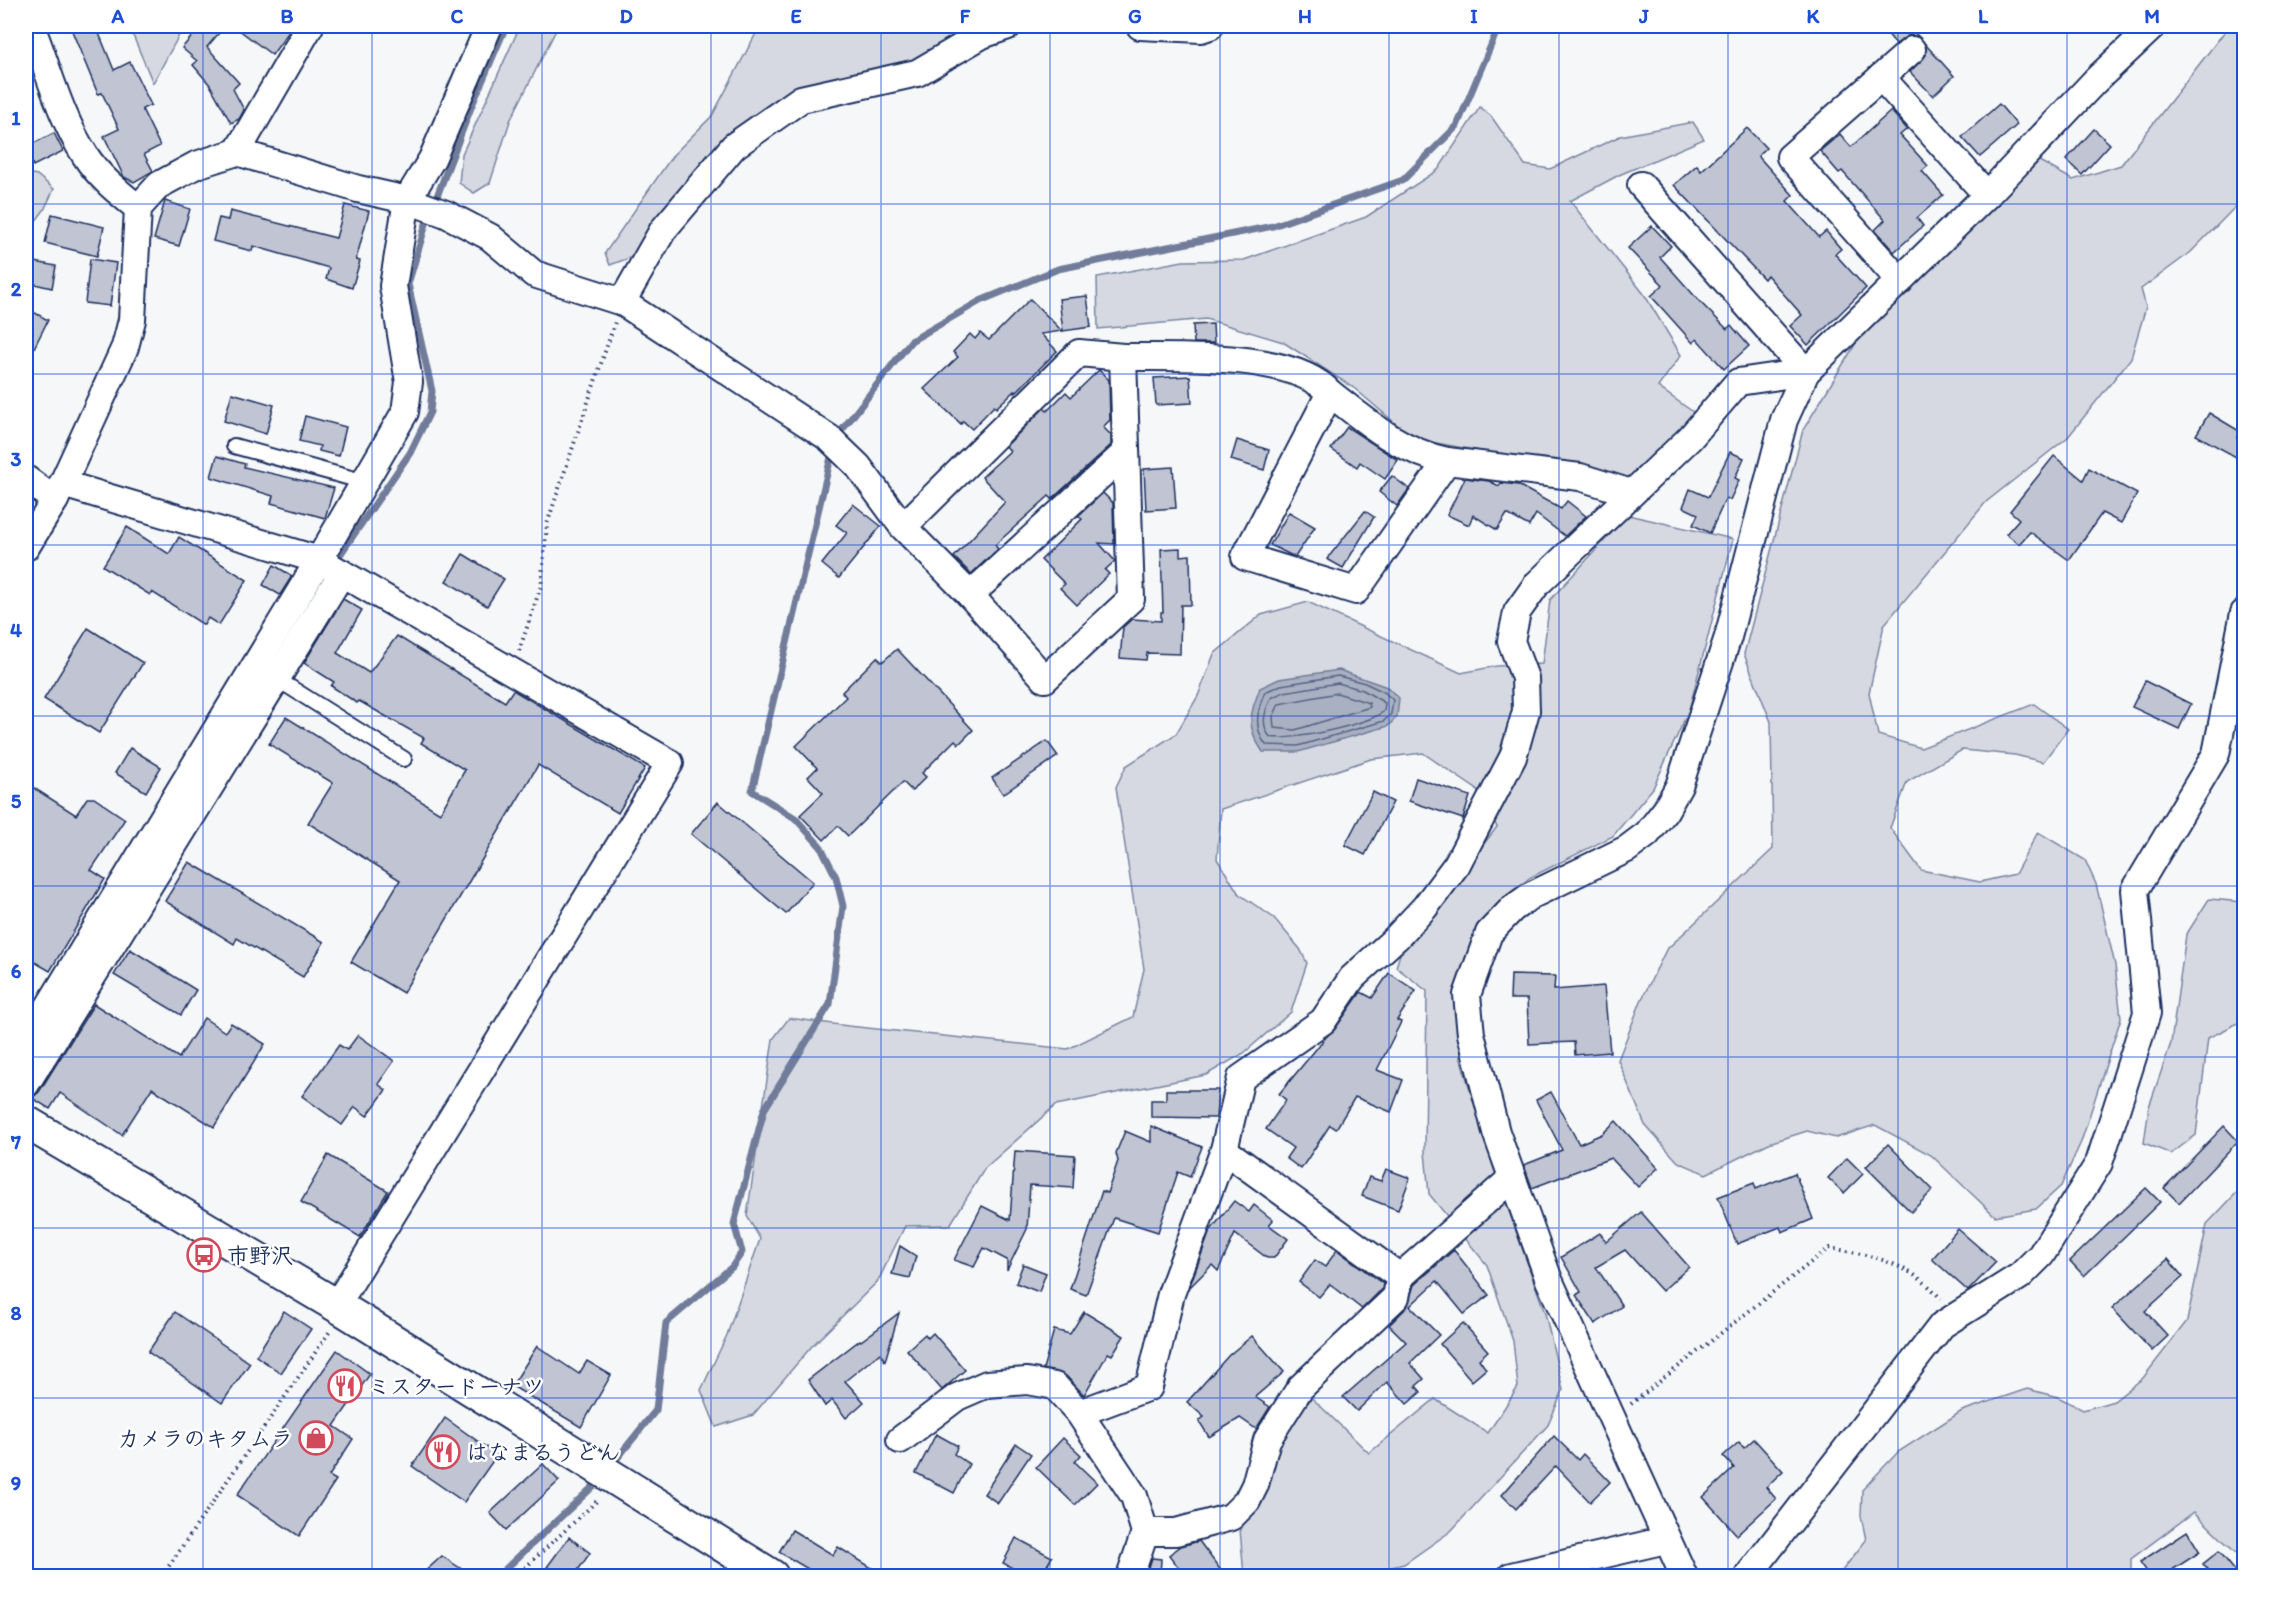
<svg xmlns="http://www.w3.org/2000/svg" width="2270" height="1602" font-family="Itim,'Klee One',sans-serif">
<rect width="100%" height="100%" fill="#f6f7f9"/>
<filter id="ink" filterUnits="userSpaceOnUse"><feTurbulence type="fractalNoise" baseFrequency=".0167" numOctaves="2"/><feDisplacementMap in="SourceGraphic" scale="12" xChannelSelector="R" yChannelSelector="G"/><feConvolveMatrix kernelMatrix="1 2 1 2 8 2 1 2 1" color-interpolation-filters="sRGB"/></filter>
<g filter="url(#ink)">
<g fill="#d6d9e2" stroke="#7884a0" stroke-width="1.5">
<polygon points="129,26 184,26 153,83"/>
<polygon points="520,26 558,26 510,121 490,183 474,193 459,183 462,154"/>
<polygon points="760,26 979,26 901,73 762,109 678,192 632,257 610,265 605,253 673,155 712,116"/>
<polygon points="2229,26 2244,26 2244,198 2191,252 2141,289 2146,307 2131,358 2068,437 1986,502 1884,625 1869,693 1878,735 1921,748 2034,704 2068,729 2043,762 2015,755 1962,750 1907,782 1890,828 1921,870 1980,882 2015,874 2038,832 2085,860 2096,884 2115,965 2121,1018 2081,1142 2061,1186 2036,1209 1995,1216 1931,1155 1875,1125 1836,1138 1807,1131 1769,1143 1706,1174 1678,1162 1645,1125 1618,1060 1641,1001 1666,950 1773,849 1771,722 1744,654 1803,430 1865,328 2034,158 2073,180 2121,165"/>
<polygon points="1480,107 1491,116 1525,165 1550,169 1620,136 1693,122 1704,139 1619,175 1570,201 1644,294 1681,355 1658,387 1696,414 1630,478 1414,439 1354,388 1283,342 1206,319 1098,329 1097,277 1183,261 1244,260 1366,217 1438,170"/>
<polygon points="26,173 37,175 54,189 44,210 26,234"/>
<polygon points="1628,515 1733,539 1689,710 1653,788 1613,836 1529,878 1480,925 1459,976 1461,1060 1494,1169 1545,1313 1563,1390 1548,1425 1451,1531 1404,1564 1354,1576 1244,1576 1240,1529 1258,1505 1286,1428 1312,1398 1369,1453 1435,1399 1488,1433 1518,1387 1513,1341 1487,1265 1429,1194 1425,1152 1427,991 1396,967 1401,951 1497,827 1476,789 1423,753 1371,759 1221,809 1217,859 1239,894 1274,918 1300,949 1307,963 1291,1012 1244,1053 1206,1075 1056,1105 985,1168 950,1225 905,1226 878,1281 812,1346 753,1415 716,1427 701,1390 727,1335 760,1239 747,1216 773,1039 789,1018 848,1026 1068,1049 1133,1017 1144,969 1116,787 1126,766 1176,734 1198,696 1214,654 1261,615 1308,602 1461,673 1497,666 1542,664 1550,600"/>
<polygon points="2209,899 2244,902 2244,1020 2208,1038 2196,1135 2171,1154 2144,1143 2149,1107 2171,1043 2186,935"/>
<polygon points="2244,1185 2244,1561 2194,1512 2131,1559 2131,1576 1838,1576 1866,1540 1861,1516 1862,1490 1898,1452 1962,1411 2027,1389 2058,1397 2083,1410 2114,1401 2143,1378 2187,1321 2207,1224"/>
</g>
<path fill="#a9b0c1" stroke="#707c99" stroke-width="1.5" d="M 1339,670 L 1387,687 L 1399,698 L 1397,717 L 1388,726 L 1298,752 L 1263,752 C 1245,726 1250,715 1260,688 L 1279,679 Z"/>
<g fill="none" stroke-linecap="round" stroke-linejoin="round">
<g stroke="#546386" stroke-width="1.5">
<path d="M 1338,676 L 1365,683 L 1384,692 L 1393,700 L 1391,714 L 1384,721 L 1298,746 L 1266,745 C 1253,727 1257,712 1265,692 L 1281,685 Z"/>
<path d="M 1338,683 L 1363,690 L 1385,703 L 1384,711 C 1371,724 1288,742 1270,737 C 1260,724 1265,711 1271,698 L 1284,692 Z"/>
<polygon points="1337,693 1369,703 1370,707 1295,730 1274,728 1273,717 1279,704"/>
</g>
<g stroke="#707c99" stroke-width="7">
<polyline points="434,204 472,105 506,26"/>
<polyline points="842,430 911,341 980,301 1058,269 1273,226 1403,180 1457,126 1499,26"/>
<polyline points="335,562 410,453 430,412 432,391 408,284 429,214"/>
<polyline points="611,1466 656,1410 666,1323 732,1267 742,1252 734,1224 764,1110 830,1004 843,906 836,877 821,847 795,818 752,791 831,457"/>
<polyline points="498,1576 601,1479"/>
</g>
</g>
<g fill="#c0c4d3" stroke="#1b2f5e" stroke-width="1.5">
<polygon points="70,26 96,26 114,70 130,62 151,105 142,109 160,146 144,154 153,171 134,182 124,177 104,136 119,129 102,93 98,94"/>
<polygon points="201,26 225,26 207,47 239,83 233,89 244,110 239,119 231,123 210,85 193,65 197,61 182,48"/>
<polygon points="234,26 293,26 272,55"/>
<polygon points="1881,26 1908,26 1919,37 1909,35 1896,44"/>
<polygon points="1925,44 1954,76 1933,96 1910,72 1926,55"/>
<polygon points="1999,104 2017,125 1980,157 1962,137"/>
<polygon points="1891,111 1907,129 1900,135 1928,166 1922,171 1943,195 1917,218 1923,226 1894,252 1875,230 1885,220 1842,171 1839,173 1820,151 1840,134 1851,147"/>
<polygon points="1747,128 1766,148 1758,156 1793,195 1787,201 1819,237 1826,231 1841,249 1835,254 1866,288 1808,345 1790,326 1802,315 1767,275 1764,279 1674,185 1697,165 1701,171"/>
<polygon points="2094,129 2110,144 2082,175 2066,160"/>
<polygon points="54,133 63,151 33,166 26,147"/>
<polygon points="165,201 190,209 179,246 154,239"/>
<polygon points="345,205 369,211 356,260 360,261 352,288 326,279 329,268 253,246 252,251 213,241 219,218 228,220 230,211 336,238"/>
<polygon points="52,214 104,227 97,256 45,243"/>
<polygon points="1652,226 1671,246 1660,257 1700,302 1727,329 1731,325 1749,346 1724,369 1697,339 1693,343 1651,296 1663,285 1628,248"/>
<polygon points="90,259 116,263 110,306 85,303"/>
<polygon points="35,262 56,266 52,288 30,283"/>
<polygon points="1087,296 1091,327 1063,331 1059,299"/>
<polygon points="1030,299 1062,331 1041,334 1057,351 1015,393 1014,391 996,408 994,406 972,429 963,421 961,424 924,389 958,357 953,352 970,334 975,339 980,333 989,340"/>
<polygon points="26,308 48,320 26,364"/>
<polygon points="1213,324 1214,343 1194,343 1193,325"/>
<polygon points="1099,370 1109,380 1110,420 1103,427 1111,435 1111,445 1052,499 1049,496 995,545 998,549 971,574 954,557 1005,502 982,477 1010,451 1006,446 1044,408 1047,411 1066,392 1071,397"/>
<polygon points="1190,376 1192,403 1156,405 1154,378"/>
<polygon points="232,393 274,405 266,434 224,421"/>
<polygon points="2209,413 2241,432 2237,438 2244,442 2236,457 2196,435"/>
<polygon points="305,416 346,427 339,456 319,451 320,446 299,441"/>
<polygon points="1347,427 1398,460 1385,479 1360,462 1357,467 1331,449"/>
<polygon points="1237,440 1269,450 1264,470 1231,460"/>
<polygon points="1730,452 1744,458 1735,478 1739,480 1730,500 1726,498 1710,533 1693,525 1698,514 1683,507 1690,489 1708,497"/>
<polygon points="217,456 245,464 244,467 334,488 325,518 271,503 273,496 211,477"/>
<polygon points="2054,456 2083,480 2089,468 2137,494 2121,523 2102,513 2069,560 2030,532 2019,544 2006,534 2019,519 2010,511"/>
<polygon points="1173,467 1176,508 1146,510 1144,469"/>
<polygon points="1392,476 1409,489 1397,506 1379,492"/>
<polygon points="1465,478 1489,481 1499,486 1501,483 1518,485 1561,509 1567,501 1586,516 1565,536 1536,514 1529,526 1507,514 1497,530 1473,515 1469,525 1447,515"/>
<polygon points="1103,493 1113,503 1114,544 1099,543 1115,561 1105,570 1109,574 1077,605 1060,588 1065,584 1041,560 1082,519 1078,516"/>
<polygon points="853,504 881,526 839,578 822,564 847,533 836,525"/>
<polygon points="1365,511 1374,517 1343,568 1327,559"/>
<polygon points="1289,512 1315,527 1295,557 1270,545"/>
<polygon points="127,527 169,554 179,537 247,580 219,625 208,618 204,625 152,592 150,595 103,566"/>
<polygon points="1180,548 1180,556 1190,555 1191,605 1181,605 1180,654 1147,653 1146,660 1120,658 1123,627 1132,619 1161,621 1161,612 1163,612 1161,549"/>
<polygon points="463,554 504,579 487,606 446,581"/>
<polygon points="274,565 292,576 280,595 263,585"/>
<polygon points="343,599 362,610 337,653 369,673 397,636 505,702 513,690 645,768 618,813 538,765 403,993 351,962 400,880 308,823 333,783 269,744 286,717 440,813 465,770 421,743 424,738 359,701 357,703 331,686 334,682 304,663"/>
<polygon points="88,628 143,663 99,733 44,699"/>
<polygon points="897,649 973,730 959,744 955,740 922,773 926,777 912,791 903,782 848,836 838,826 824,840 800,815 823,793 808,777 817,768 796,746 846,697 842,692 877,657 882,662"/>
<polygon points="2145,681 2191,704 2179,729 2132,707"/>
<polygon points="1047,741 1058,756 1003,794 992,778"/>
<polygon points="130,748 161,767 146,792 115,773"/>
<polygon points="1416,778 1470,796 1463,819 1409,801"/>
<polygon points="26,783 76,815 87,798 94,798 125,819 91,870 105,879 50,971 26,957"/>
<polygon points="1373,792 1393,802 1365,855 1345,845"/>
<polygon points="718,802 813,882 786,914 691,834"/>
<polygon points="189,862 324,942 303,977 237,938 234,944 165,901"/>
<polygon points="130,949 196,990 181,1015 114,975"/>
<polygon points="1389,973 1416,991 1397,1020 1401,1022 1377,1070 1403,1080 1391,1112 1355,1097 1336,1129 1330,1125 1301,1169 1286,1158 1293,1148 1266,1129 1286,1100 1279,1094 1326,1037 1335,1029 1361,992 1372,998"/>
<polygon points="1511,975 1555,976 1554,990 1604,986 1610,1052 1575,1055 1574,1042 1529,1044 1527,999 1510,999"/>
<polygon points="94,1004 179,1058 204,1018 225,1032 231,1023 265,1044 214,1127 152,1088 122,1135 60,1093 50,1109 32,1098 39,1092"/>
<polygon points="358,1035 394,1061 378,1084 386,1090 367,1116 355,1107 342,1125 302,1096 339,1045 347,1050"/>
<polygon points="1166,1090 1218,1090 1216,1118 1151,1117 1151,1100 1166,1100"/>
<polygon points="1551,1092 1579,1144 1602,1134 1616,1121 1658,1168 1638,1187 1611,1158 1532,1188 1524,1165 1562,1150 1536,1100"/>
<polygon points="1151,1126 1202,1147 1190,1177 1178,1172 1158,1232 1114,1218 1086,1295 1070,1289 1102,1191 1107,1193 1118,1161 1116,1153 1125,1131 1151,1142"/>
<polygon points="2224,1126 2238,1141 2179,1203 2164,1188"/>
<polygon points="1888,1144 1933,1190 1911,1212 1866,1167"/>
<polygon points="1015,1151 1075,1155 1073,1188 1030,1185 1027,1229 1007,1270 1007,1260 984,1248 974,1267 954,1260 982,1206 1010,1220"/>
<polygon points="328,1155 388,1191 360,1237 301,1202"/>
<polygon points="1847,1158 1863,1174 1844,1193 1828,1178"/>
<polygon points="1386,1169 1410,1178 1398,1210 1362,1196 1369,1177 1381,1181"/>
<polygon points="1795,1173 1813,1219 1782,1232 1780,1227 1737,1244 1718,1197 1754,1183 1756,1189"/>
<polygon points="2146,1188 2160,1202 2084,1276 2070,1261"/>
<polygon points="1234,1201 1249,1212 1254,1205 1273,1220 1269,1225 1288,1239 1274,1258 1267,1258 1235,1234 1218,1271 1212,1265 1189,1288 1210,1231"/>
<polygon points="1641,1212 1689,1267 1662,1291 1625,1250 1596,1267 1622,1306 1595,1324 1576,1295 1581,1292 1561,1257 1600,1233 1606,1242"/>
<polygon points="1958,1229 1996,1262 1968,1291 1932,1259"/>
<polygon points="900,1246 916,1256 910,1278 892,1274"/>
<polygon points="1337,1250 1383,1284 1382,1289 1362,1309 1330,1284 1319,1297 1299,1282 1315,1260 1325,1267"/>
<polygon points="1454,1250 1489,1295 1464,1314 1437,1281 1410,1306 1439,1335 1410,1363 1424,1379 1416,1386 1421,1392 1407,1404 1387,1382 1357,1411 1343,1397 1406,1342 1389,1325 1407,1307 1414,1285"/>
<polygon points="2168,1259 2183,1277 2145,1311 2168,1336 2152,1351 2112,1308"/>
<polygon points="1023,1264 1046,1273 1039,1292 1016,1283"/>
<polygon points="284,1311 311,1329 281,1373 256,1356"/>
<polygon points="175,1312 250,1363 222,1403 148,1352"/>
<polygon points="1084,1312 1124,1336 1112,1355 1108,1353 1084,1395 1066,1376 1043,1369 1054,1330 1070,1334"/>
<polygon points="899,1313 885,1361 880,1353 845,1381 864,1402 846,1418 832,1400 825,1406 808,1380 860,1340 861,1341"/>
<polygon points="1463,1323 1488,1351 1479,1359 1486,1369 1472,1381 1440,1344"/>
<polygon points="933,1333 965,1370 942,1390 907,1350 925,1334 928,1338"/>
<polygon points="1252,1336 1284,1372 1255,1397 1270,1407 1256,1429 1240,1418 1209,1437 1199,1421 1204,1417 1187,1402 1229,1355"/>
<polygon points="537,1346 579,1374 587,1361 611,1375 581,1427 512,1386"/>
<polygon points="337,1350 370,1374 334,1426 353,1439 329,1476 336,1480 299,1536 237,1495"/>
<polygon points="445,1418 497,1455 464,1502 412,1466"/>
<polygon points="936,1434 958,1446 954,1454 969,1464 954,1493 916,1473"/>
<polygon points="1554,1436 1578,1460 1583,1454 1610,1482 1590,1502 1556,1466 1516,1509 1502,1495"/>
<polygon points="1063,1438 1081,1455 1075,1462 1097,1483 1075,1505 1036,1467"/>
<polygon points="1754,1439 1783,1471 1766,1487 1776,1499 1737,1535 1703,1497 1734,1468 1723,1456 1739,1442 1744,1448"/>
<polygon points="1016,1444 1031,1454 998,1503 984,1494"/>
<polygon points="543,1464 559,1481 506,1530 490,1513"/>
<polygon points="792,1530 833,1555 838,1547 885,1576 820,1576 779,1552"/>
<polygon points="2187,1531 2200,1552 2163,1576 2150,1576 2140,1562"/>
<polygon points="569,1537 590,1553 574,1576 561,1576 547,1567"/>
<polygon points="1016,1538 1052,1557 1041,1576 1015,1576 1018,1571 1003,1563"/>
<polygon points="1199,1541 1225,1576 1185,1576 1169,1555 1181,1546"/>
<polygon points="2219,1551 2239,1576 2212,1576 2203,1564"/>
<polygon points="442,1556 472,1576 420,1576"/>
<polygon points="1152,1558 1161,1559 1160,1576 1146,1576"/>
</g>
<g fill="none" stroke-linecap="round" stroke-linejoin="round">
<defs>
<g id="service">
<polyline points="234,446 365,482"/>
<polyline points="277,679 404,759"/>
</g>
<g id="minor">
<path d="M 31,26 C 48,68 60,117 85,155 C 98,176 119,193 138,208"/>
<polyline points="1140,26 1201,29 1210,26"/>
<polyline points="1881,77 1987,195"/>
<polyline points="237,152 310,26"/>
<polyline points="1641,185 1806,372"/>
<polyline points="1900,281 1790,157 1912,50"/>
<polyline points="622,302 663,230 734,146 801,99 917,73 982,35 1008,26"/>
<path d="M 1123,357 C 1177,358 1292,351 1330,393 L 1245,557 L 1356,591 L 1447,461 C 1400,451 1367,422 1330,393"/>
<polyline points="1447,461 1580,477 1631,493"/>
<polyline points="26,479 55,500"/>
<polyline points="63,484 319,560 670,763 336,1306"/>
<polyline points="26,547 55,500 125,347 132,320 138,208 159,185 196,165 237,152 358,189 407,200 446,214 490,237 534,274 622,302 829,438 858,466 903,527 970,595 1045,679 1131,599 1123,357 1079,353 903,527"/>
<polyline points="970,595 1126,452"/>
<polyline points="26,1044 319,560 405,412 409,382 393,286 407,200 432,159 489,26"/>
<polyline points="26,1084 342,573"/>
<polyline points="1224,1150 1400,1277 1512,1178"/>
<polyline points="1079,1413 1149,1387 1171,1294 1224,1150 1241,1078 1323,1021 1352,978 1396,938 1425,907 1457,864 1513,757 1526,711 1525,678 1511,641 1517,612 1537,584 1690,438 1738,382 1806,372"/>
<polyline points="900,1440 957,1397 987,1384 1027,1381 1055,1386 1079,1413 1134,1496 1145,1532 1130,1576"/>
<polyline points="1145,1532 1176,1532 1231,1517 1247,1501 1255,1485 1267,1440 1300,1388 1396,1297 1400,1277"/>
<polyline points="1511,1576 1666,1540"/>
<polyline points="1684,1576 1549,1280 1496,1132 1471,1034 1467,995 1489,933 1512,909 1530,896 1627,849 1647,834 1665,811 1679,786 1728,637 1784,420 1806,372 1987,195 2095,81 2153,26"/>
<polyline points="1748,1576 1942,1325 2020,1276 2041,1255 2099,1163 2147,1013 2135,890 2216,754 2244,613"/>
</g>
<polyline id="tertiary" points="26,1122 344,1310 772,1576"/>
</defs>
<use href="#service" stroke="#1b2f5e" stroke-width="18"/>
<use href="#minor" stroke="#1b2f5e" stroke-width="30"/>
<use href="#tertiary" stroke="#1b2f5e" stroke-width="36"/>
<g stroke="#1b2f5e" stroke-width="4" stroke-dasharray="1.5 4.5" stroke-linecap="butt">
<polyline points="519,651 541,586 547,524 615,322"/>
<path d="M 1631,1404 L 1829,1248 C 1873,1255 1912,1264 1941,1299"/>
<polyline points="162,1576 330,1331"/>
<polyline points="516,1576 599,1499"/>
</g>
<use href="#service" stroke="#fff" stroke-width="14"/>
<use href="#minor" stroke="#fff" stroke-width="26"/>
<use href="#tertiary" stroke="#fff" stroke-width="32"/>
</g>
</g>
<path fill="none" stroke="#1d4ed8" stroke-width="1.5" stroke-opacity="0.55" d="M 203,26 L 203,1576M 372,26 L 372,1576M 542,26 L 542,1576M 711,26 L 711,1576M 881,26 L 881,1576M 1050,26 L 1050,1576M 1220,26 L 1220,1576M 1389,26 L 1389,1576M 1559,26 L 1559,1576M 1728,26 L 1728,1576M 1898,26 L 1898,1576M 2067,26 L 2067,1576M 26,204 L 2244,204M 26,374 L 2244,374M 26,545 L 2244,545M 26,716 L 2244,716M 26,886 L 2244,886M 26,1057 L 2244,1057M 26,1228 L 2244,1228M 26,1398 L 2244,1398"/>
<defs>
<symbol id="bus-ring" viewBox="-11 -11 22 22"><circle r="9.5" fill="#fff" stroke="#d1495b" stroke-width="1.5"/><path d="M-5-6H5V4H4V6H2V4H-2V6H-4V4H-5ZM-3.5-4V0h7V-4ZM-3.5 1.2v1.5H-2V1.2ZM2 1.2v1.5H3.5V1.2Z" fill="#d1495b"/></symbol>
<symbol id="restaurant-ring" viewBox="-11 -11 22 22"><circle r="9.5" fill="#fff" stroke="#d1495b" stroke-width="1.5"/><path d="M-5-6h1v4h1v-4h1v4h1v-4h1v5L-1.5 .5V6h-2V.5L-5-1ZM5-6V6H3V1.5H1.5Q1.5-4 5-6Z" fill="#d1495b"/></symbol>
<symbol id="shop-ring" viewBox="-11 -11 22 22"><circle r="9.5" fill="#fff" stroke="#d1495b" stroke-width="1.5"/><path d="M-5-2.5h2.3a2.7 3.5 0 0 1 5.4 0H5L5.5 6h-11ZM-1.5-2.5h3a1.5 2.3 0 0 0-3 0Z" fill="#d1495b"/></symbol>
</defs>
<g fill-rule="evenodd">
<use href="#bus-ring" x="185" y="1236" width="38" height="38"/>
<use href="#restaurant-ring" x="326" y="1367" width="38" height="38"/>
<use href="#shop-ring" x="297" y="1419" width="38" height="38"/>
<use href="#restaurant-ring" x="424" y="1433" width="38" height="38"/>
</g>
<g text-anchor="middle" stroke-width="5" stroke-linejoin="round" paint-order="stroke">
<g font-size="22" font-weight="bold" fill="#1b2f5e" stroke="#fff" text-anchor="start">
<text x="227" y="1263">市野沢</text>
<text x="368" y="1394">ミスタードーナツ</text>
<text x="293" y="1446" text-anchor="end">カメラのキタムラ</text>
<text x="466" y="1460">はなまるうどん</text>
</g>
</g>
<rect width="2270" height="1602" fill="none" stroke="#fff" stroke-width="66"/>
<rect x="33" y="33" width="2204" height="1536" fill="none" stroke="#1d4ed8" stroke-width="2"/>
<g font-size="20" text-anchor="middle" font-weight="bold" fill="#1d4ed8">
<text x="118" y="23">A</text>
<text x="287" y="23">B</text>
<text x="457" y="23">C</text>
<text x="626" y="23">D</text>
<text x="796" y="23">E</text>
<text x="965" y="23">F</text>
<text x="1135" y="23">G</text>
<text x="1305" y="23">H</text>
<text x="1474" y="23">I</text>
<text x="1644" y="23">J</text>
<text x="1813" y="23">K</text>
<text x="1983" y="23">L</text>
<text x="2152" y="23">M</text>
<text x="16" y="125">1</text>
<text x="16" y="296">2</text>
<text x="16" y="466">3</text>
<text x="16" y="637">4</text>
<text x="16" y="808">5</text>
<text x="16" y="978">6</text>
<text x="16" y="1149">7</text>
<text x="16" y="1320">8</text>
<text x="16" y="1490">9</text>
</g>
</svg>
